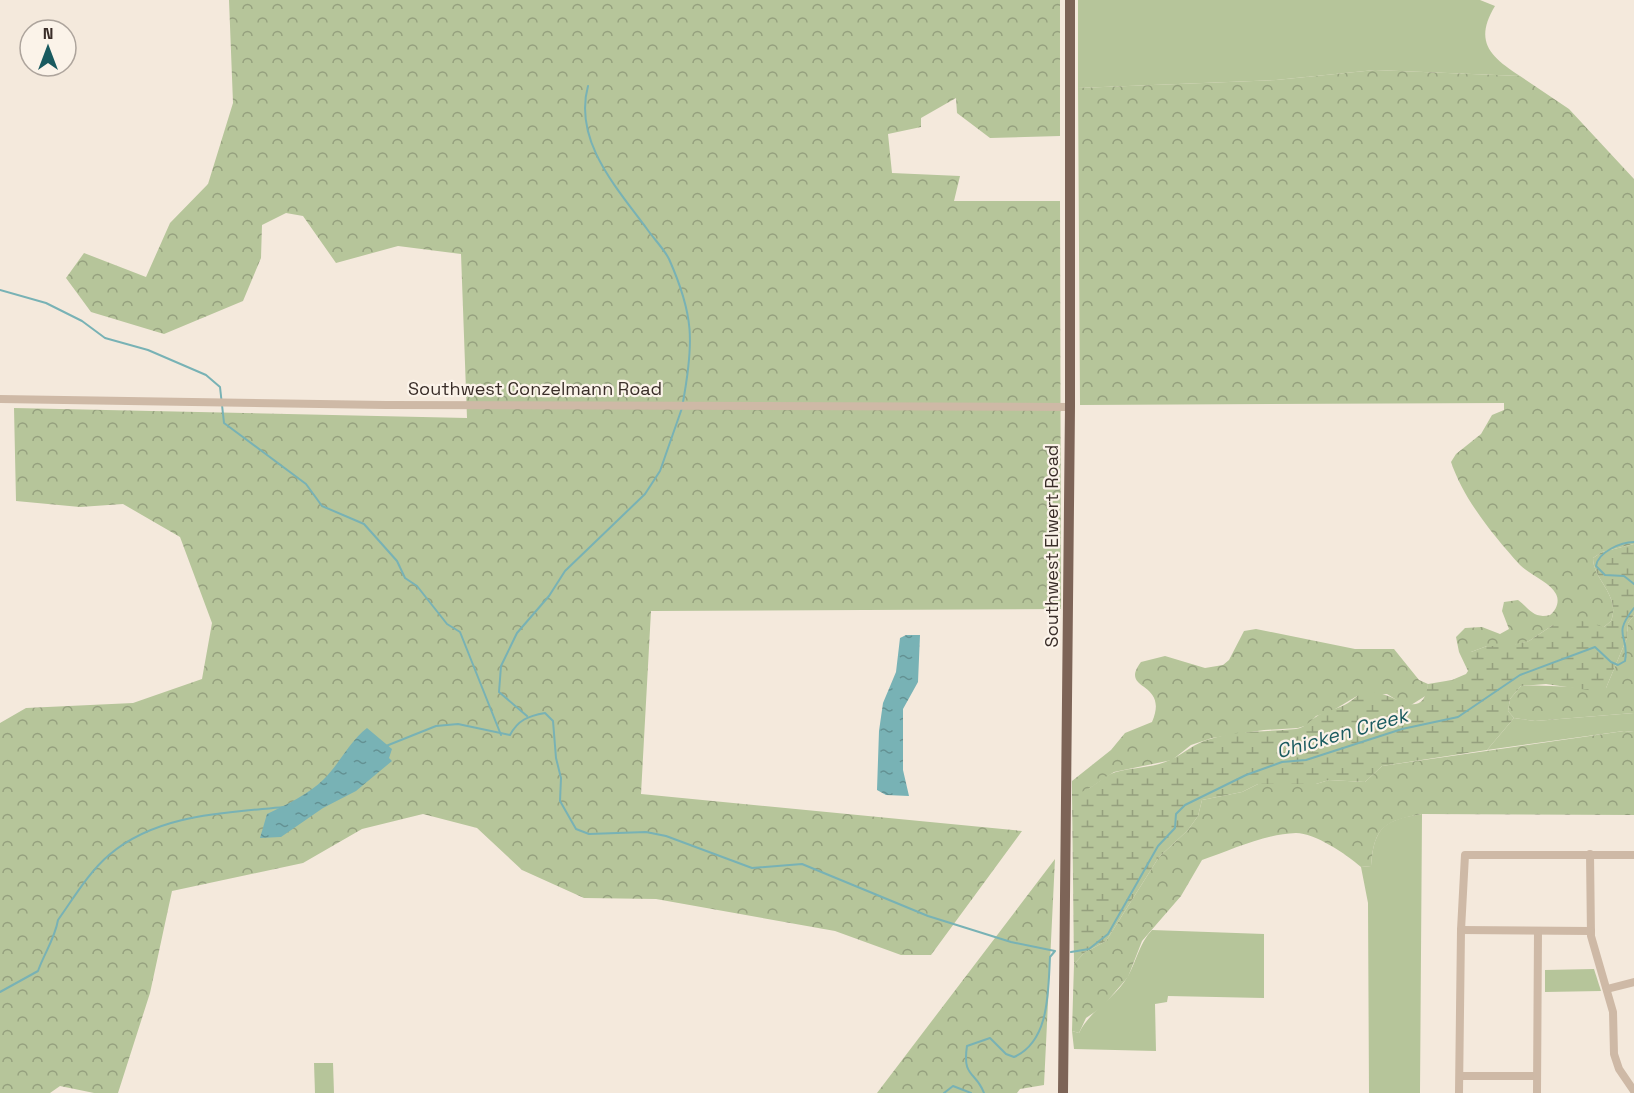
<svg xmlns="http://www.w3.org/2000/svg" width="1634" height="1093" font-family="'Space Grotesk',sans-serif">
<defs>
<pattern id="forest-crowns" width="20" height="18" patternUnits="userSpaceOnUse" patternTransform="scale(1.5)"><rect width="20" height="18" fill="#b6c59a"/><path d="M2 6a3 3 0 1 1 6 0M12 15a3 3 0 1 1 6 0" fill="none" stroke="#95a07e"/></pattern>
<pattern id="wetland-marsh" width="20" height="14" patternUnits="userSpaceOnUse" patternTransform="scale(1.5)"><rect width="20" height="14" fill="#b6c59a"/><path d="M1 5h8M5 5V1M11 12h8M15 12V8" fill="none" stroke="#95a07e"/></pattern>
<pattern id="water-ripples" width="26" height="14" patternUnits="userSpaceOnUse" patternTransform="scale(1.5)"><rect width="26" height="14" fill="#78b2b5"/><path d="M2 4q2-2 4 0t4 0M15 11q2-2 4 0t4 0" fill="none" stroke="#639193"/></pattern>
</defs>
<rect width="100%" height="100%" fill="#f4e9dc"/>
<g fill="#b6c59a">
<path d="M 1078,0 L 1480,0 L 1495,6 C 1474,41 1489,56 1520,76 L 1375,70 L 1276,80 L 1078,88 Z"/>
<polygon points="1634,713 1634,732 1624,731 1487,750 1514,718 1535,721"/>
<path d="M 1422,814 L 1420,1093 L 1369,1093 L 1368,903 L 1361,867 L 1371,866 C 1374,826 1385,820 1422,814 Z"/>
<path d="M 1152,930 L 1264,934 L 1264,998 L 1168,996 L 1167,1002 L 1155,1004 L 1156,1051 L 1074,1049 L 1072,1031 L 1079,1033 C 1090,1010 1115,999 1128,976 C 1137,960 1139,944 1152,930 Z"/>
<polygon points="1594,969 1601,991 1545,992 1545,970"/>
<polygon points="314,1063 333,1063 334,1093 315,1093"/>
</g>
<g fill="url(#forest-crowns)">
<polygon points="229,0 1060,0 1060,136 990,138 957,113 956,98 921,118 921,127 888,134 892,173 960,176 954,201 1060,201 1061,609 651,611 641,794 1022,831 931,955 901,955 835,931 656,899 584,898 522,870 477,828 423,814 362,829 303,863 172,891 150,993 118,1093 94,1093 60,1086 50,1093 0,1093 0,723 26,708 133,703 202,679 212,623 180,537 123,504 80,507 16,501 14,408 467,418 461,254 398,246 336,263 303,216 286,213 262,225 261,258 243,301 164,334 91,312 66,278 84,253 146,277 170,223 208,184 233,103"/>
<path d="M 1375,70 L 1520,76 L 1569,109 L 1634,179 L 1634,544 L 1602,552 L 1593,558 C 1593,580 1621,595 1611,621 L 1604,627 L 1553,625 L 1529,641 L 1508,647 L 1487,646 L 1471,652 L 1459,652 L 1456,637 L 1465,628 L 1482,627 L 1500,634 L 1509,629 L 1502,611 L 1504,602 L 1518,600 C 1530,609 1533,619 1550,615 C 1556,610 1560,602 1556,594 C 1550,582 1530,575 1520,565 C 1493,535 1464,500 1451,462 L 1456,454 L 1481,434 L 1492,415 L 1504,410 L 1504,403 L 1080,405 L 1078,88 L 1276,80 Z"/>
<path d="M 1634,615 L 1634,713 L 1535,721 L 1514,718 L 1508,711 L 1510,699 L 1521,686 C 1550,684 1577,689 1606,688 L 1627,638 L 1628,623 Z"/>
<path d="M 1256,629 L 1355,649 L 1394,649 L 1419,680 L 1428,684 L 1427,695 L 1411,705 L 1403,704 L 1387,694 L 1357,696 L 1332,711 L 1316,716 L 1308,725 L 1298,728 L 1264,730 L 1212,738 L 1191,745 L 1172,760 L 1114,772 L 1081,794 L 1072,794 L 1072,781 L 1111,750 L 1125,733 L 1152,722 C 1170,680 1118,692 1141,662 L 1165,656 L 1205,668 L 1223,665 L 1229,660 L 1244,631 Z"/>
<path d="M 1624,731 L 1634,732 L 1634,815 L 1422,814 C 1385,821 1374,826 1371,866 L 1361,867 C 1346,854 1315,833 1296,833 C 1264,834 1231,850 1202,860 L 1181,896 L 1142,941 L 1128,977 L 1102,1007 L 1086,1018 L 1079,1033 L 1072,1031 L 1074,964 L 1084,953 L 1106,941 L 1159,857 L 1188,830 L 1198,816 L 1202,800 L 1242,792 L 1258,784 L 1316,784 L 1329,780 L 1365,782 L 1382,766 Z"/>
<polygon points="1055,859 1044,1085 1020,1089 1017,1093 877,1093"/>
</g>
<path fill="url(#wetland-marsh)" d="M 1634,544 L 1634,615 L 1628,623 L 1627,638 L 1606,688 L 1595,691 L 1546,684 L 1521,686 L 1510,699 L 1508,711 L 1514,718 L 1487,750 L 1382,766 L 1365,782 L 1329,780 L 1316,784 L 1258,784 L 1242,792 L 1202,800 L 1198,816 L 1188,830 L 1159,857 L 1106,941 L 1084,953 L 1074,964 L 1072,794 C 1090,793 1100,777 1116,772 C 1134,767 1153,768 1170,760 C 1184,754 1194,743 1210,739 C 1237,730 1268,732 1296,729 C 1308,727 1312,717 1323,713 C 1331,710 1340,708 1348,703 C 1353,700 1357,695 1363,693 C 1388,684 1422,729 1428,684 L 1452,680 L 1466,674 L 1468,671 L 1459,652 L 1471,652 L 1487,646 L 1508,646 L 1529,641 L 1553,625 L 1578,620 L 1604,627 L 1611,621 C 1621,595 1593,580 1593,558 L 1602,552 Z"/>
<g fill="url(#water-ripples)">
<polygon points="906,635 920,635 918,682 903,709 903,770 909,796 886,795 877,790 879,731 883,703 896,672 900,638"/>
<path d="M 367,728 L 392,749 L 389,758 L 392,761 L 356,791 L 323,808 L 281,837 L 260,838 L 267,814 C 286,805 309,794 324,779 C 340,763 349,742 367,728 Z"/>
</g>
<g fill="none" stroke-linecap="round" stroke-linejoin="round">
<g stroke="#78b2b5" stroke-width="2">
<path d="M 588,86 C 573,141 617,188 647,229 C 654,239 664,249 669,259 C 694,315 694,342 683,402"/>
<polyline points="0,290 46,303 82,321 105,338 148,350 206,375 220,387 224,423 306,484 322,506 364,524 397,561 405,578 417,586 447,624 460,632 501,735"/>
<path d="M 1634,542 C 1621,542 1598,552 1596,566 L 1605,575 L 1624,576 L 1634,584"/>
<polyline points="527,716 499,692 501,666 517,633 549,596 565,571 645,494 660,471 682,408"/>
<path d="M 386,746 L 436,726 L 458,724 L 510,735 C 518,720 528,716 545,713 L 553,721 L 556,758 L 561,778 L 560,801 L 576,829 L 589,834 L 646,832 L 666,836 L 752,868 L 802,864 L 928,916 L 1011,942 L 1055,951 L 1050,957 C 1048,991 1050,1041 1014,1057 L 1006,1054 L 990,1038 L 967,1046 C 962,1078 976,1071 984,1093"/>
<path d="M 1071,952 L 1089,949 L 1108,934 L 1158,846 L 1175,828 L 1176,814 L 1185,805 L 1246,775 L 1282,762 L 1306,760 L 1402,729 L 1458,717 L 1520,675 L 1595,647 L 1611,662 L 1618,665 L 1625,661 C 1630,634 1611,637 1634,608"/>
<path d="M 0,992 L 38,971 C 44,954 55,938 58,920 C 73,899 89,872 109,855 C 157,814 224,813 284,807"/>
<polyline points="944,1093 953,1086 971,1093"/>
</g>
<g stroke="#ceb9a6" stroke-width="8">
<polyline points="0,399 386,405 1070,407"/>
<polyline points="1590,854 1591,936 1613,1012 1614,1054 1619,1069 1634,1091"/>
<polyline points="1461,930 1591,931"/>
<polyline points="1607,989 1634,982"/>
<polyline points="1460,1076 1537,1076"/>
<polyline points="1459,1093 1461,930 1465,855 1634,855"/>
<polyline points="1537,1093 1538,931"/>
</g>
<polyline stroke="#7d6457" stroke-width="10" points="1063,1093 1070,407 1070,0"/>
</g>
<g text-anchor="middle" stroke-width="4.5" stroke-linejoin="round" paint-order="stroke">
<g font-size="18" fill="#392d28" stroke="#fbf3e9">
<text x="535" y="395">Southwest Conzelmann Road</text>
<text transform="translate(1052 546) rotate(-90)" y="6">Southwest Elwert Road</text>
</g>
<g font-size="20" font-style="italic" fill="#195a5f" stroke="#fbf3e9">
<text transform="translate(1342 733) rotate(-16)" y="7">Chicken Creek</text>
</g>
</g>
<g transform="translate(48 48)"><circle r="28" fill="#fbf3e9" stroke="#ada49c" stroke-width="1.5"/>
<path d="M0-4.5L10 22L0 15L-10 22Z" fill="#195a5f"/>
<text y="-9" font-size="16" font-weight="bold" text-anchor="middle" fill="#392d28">N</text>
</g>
</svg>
